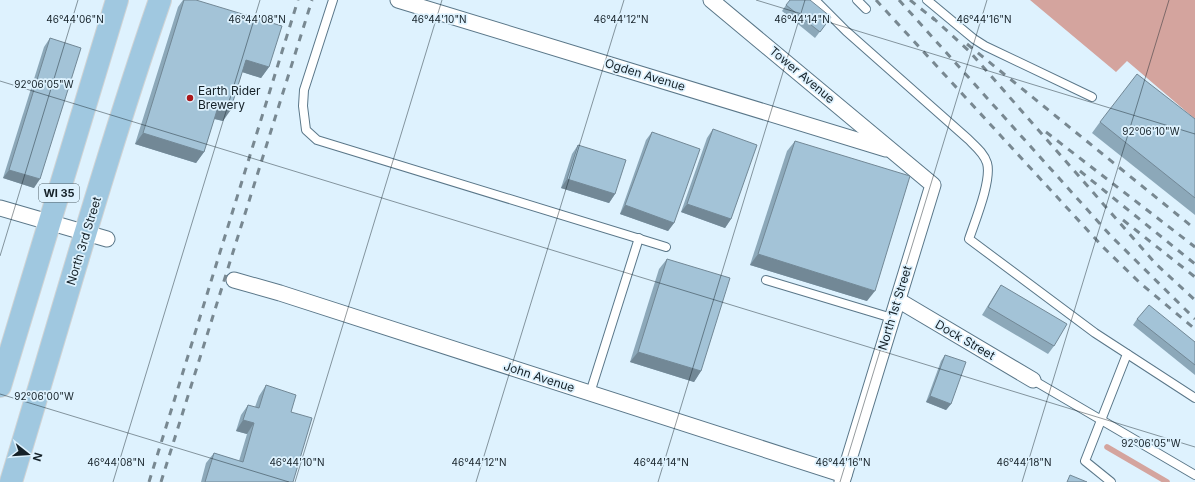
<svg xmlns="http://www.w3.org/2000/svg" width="1195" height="482" font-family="Inter,sans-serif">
<rect width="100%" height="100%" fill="#def2fe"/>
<polygon fill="#d4a49e" points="1030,0 1195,0 1195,119 1127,61 1116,72"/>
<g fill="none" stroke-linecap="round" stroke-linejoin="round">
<polyline stroke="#d4a49e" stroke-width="5.5" points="1107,447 1167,482"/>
<defs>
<g id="lane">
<polyline points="333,0 304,90 303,106 306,130 317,140 666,247"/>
<path d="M 815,0 L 846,31 L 968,139 C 975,146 984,153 987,163 C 992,180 975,221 969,239 L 1095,333 L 1195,398"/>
<polyline points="857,0 866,9"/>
<polyline points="927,0 974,39 985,46 1092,97"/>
<polyline points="766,280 892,318"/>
<polyline points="1033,380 1195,475"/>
<polyline points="590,393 639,238"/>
<polyline points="1111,482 1085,461 1127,354"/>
</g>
<g id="street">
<polyline points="398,0 886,149"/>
<polyline points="711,0 933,185 842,482"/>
<polyline points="0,208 107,239"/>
<polyline points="234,280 280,293 844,475"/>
<polyline points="898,300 1033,380"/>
</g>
<g id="primary">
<polyline points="0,386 117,0"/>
<path d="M 11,482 C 60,321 105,159 160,0"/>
</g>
</defs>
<use href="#lane" stroke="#5a7789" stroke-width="10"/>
<use href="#street" stroke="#5a7789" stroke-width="17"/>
<use href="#primary" stroke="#d0d3d4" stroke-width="24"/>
<use href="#lane" stroke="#fff" stroke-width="8"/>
<use href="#street" stroke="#fff" stroke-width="15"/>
<use href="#primary" stroke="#a0c8e0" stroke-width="22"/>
<g stroke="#788891" stroke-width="3" stroke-dasharray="7 7" stroke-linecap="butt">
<polyline points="876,0 1103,247 1140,283 1195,329"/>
<polyline points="899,0 1111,236 1195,319"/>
<polyline points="910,0 935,20"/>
<polyline points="932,17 970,52 1155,263 1195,300"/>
<polyline points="967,44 1195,229"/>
<polyline points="1046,132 1195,247"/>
<polyline points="1080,171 1195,264"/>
<polyline points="1123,220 1195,277"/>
<polyline points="149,482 298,0"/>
<polyline points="161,482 312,0"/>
</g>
</g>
<g fill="#8ca8b9">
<polygon points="183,0 196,0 269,67 261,78 242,72 223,121 214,119 204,152 196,163 135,144 178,7"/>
<polygon points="786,5 831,17 815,38 782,11"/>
<polygon points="50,38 34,188 3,178 44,47"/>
<polygon points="1195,119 1195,215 1092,133 1100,122"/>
<polygon points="713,129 731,219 725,228 681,212 707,138"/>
<polygon points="652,132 674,223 668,231 620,214 646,140"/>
<polygon points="795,141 867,301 750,265 787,151"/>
<polygon points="578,145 615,194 609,203 561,188 572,154"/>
<polygon points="667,259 701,371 694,382 630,362 659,269"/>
<polygon points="1001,285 1054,346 1048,354 982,315 995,294"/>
<polygon points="1137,319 1195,342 1195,375 1133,325"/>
<polygon points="945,355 951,404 946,410 926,402 941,361"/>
<polygon points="266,385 291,412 293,482 201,482 206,463 214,453 239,461 247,434 236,431 241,415 248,405 255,407 259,396"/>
</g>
<g fill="#728896">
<polygon points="246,60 269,67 261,78 239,71"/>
<polygon points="218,107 230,111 223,121 211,118"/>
<polygon points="143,133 204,152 196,163 135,144"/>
<polygon points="9,170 40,179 34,188 3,178"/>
<polygon points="567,179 615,194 609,203 561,188"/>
<polygon points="687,204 731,219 725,228 681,212"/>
<polygon points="625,205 674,223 668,231 620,214"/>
<polygon points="758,254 875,291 867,301 750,265"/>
<polygon points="638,352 701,371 694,382 630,362"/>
<polygon points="930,396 951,404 946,410 926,402"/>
<polygon points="243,420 254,423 247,434 236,431"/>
</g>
<g fill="#a3c3d7" stroke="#728896">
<polygon points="184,0 196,0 282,26 269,67 246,60 230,111 218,107 204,152 143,133"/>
<polygon points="790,0 810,0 831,17 820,32 786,5"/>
<polygon points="50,38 81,48 40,179 9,170"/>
<polygon points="1137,74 1195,119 1195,198 1100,122"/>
<polygon points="713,129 757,145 731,219 687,204"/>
<polygon points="652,132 700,149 674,223 625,205"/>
<polygon points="795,141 910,176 875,291 758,254"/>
<polygon points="578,145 626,160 615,194 567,179"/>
<polygon points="667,259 730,278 701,371 638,352"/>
<polygon points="1001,285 1067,324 1054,346 988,307"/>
<polygon points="1149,305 1195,342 1195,365 1137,319"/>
<polygon points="945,355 966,362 951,404 930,396"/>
<polygon points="266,385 296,395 291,412 312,418 293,482 205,482 214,453 243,462 254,423 243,420 248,405 259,408"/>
<polygon points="1070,475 1087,482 1067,482"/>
</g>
<path fill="none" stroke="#152128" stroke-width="1" stroke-opacity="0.45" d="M 756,0 L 1195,134M 0,81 L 1195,447M 0,256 L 78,0M 0,394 L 289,482M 113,482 L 260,0M 295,482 L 442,0M 476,482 L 624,0M 658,482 L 805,0M 840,482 L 987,0M 1022,482 L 1169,0"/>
<circle fill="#ab171b" stroke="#def2fe" stroke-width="1.5" cx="190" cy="98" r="4"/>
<g text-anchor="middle" stroke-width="3.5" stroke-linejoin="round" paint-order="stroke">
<rect fill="#def2fe" stroke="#516068" stroke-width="1" x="39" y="184" width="40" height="18" rx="3"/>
<g font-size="11" font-weight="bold" fill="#152128">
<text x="59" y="197">WI 35</text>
</g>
<g font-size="12" fill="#152128" stroke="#def2fe">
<text transform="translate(645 75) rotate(17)" y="4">Ogden Avenue</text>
<text transform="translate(802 75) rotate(40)" y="4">Tower Avenue</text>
<text transform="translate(84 241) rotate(-73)" y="4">North 3rd Street</text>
<text transform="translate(895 308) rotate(-73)" y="4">North 1st Street</text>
<text transform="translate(965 340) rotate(30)" y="4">Dock Street</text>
<text transform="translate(539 377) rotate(18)" y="4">John Avenue</text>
</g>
<g font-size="12" fill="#152128" stroke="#def2fe" text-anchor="start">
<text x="198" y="95">Earth Rider<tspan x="198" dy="14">Brewery</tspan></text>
</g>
</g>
<g font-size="10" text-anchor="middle" fill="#152128" stroke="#def2fe" stroke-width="3.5" stroke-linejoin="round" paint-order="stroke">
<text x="75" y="23">46°44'06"N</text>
<text x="257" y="23">46°44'08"N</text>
<text x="439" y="23">46°44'10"N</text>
<text x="621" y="23">46°44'12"N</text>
<text x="802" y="23">46°44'14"N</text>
<text x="984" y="23">46°44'16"N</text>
<text x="44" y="88">92°06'05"W</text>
<text x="1151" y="135">92°06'10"W</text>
<text x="44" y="400">92°06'00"W</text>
<text x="1151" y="447">92°06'05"W</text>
<text x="116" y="466">46°44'08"N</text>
<text x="297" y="466">46°44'10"N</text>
<text x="479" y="466">46°44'12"N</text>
<text x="661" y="466">46°44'14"N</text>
<text x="843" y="466">46°44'16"N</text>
<text x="1024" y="466">46°44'18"N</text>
</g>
<g transform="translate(28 454) rotate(107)" stroke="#def2fe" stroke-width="3" paint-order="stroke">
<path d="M0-3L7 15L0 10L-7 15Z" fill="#152128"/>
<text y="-6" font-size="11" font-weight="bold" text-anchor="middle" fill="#152128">N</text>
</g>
</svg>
